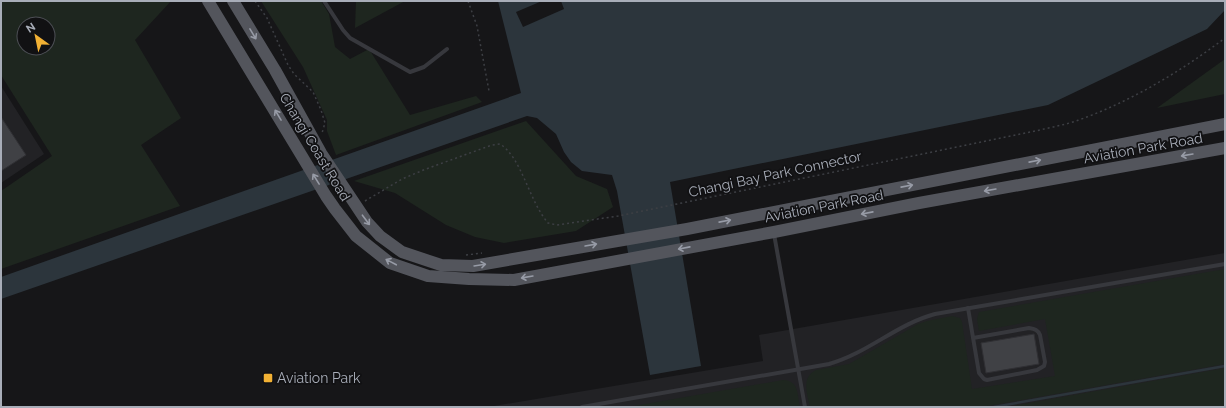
<svg xmlns="http://www.w3.org/2000/svg" width="1226" height="408" font-family="Raleway,sans-serif">
<rect width="100%" height="100%" fill="#161618"/>
<g fill="#222225">
<polygon points="1,86 44,154 1,183"/>
<polygon points="1225,253 1225,407 488,407 763,361 759,335"/>
</g>
<g fill="#1e261f" fill-rule="evenodd">
<path d="M 1,1 L 171,1 L 135,40 L 181,118 L 141,145 L 180,206 L 1,269 L 1,191 L 52,156 L 1,75 ZM 24,24 L 48,24 L 48,48 L 24,48 Z"/>
<polygon points="261,1 321,1 329,14 335,47 350,59 369,49 410,115 476,96 482,102 336,155 327,131 327,120 303,67"/>
<polygon points="356,1 405,1 355,28"/>
<polygon points="1225,59 1225,94 1157,108"/>
<polygon points="526,121 576,176 607,189 613,207 576,231 504,243 475,237 446,225 395,193 354,181"/>
<path d="M 1225,269 L 1225,364 L 982,407 L 810,407 C 807,394 801,377 816,370 L 849,364 L 918,324 L 927,321 L 952,316 L 960,318 L 962,322 L 972,389 L 1055,376 L 1045,319 L 979,331 L 977,319 L 979,312 Z"/>
<polygon points="1225,368 1225,407 1006,407"/>
<path d="M 783,380 C 799,381 797,393 800,407 L 628,407 Z"/>
</g>
<polygon fill="#2c353c" points="498,1 1225,1 1225,10 1207,29 1048,105 670,182 701,366 650,375 617,191 612,175 582,171 571,162 564,152 556,134 537,118 527,116 1,299 1,277 521,93"/>
<polygon fill="#161618" points="542,1 561,1 564,9 523,27 516,12"/>
<g fill="none" stroke-linecap="round" stroke-linejoin="round">
<polyline stroke="#2c353c" stroke-width="2.5" points="994,407 1225,366"/>
</g>
<g fill="#404145" stroke="#303034">
<polygon points="1,117 26,155 1,171"/>
<polygon points="1034,334 1039,364 986,373 981,343"/>
</g>
<g fill="none" stroke-linecap="round" stroke-linejoin="round">
<g stroke="#3d3f44" stroke-width="1.5" stroke-dasharray="2 3" stroke-linecap="butt">
<polyline points="255,1 267,18 288,65 294,74 313,92 321,110 325,123 322,133"/>
<polyline points="468,1 477,26 489,91"/>
<path d="M 365,201 L 402,179 L 426,169 L 492,145 L 500,144 C 522,158 529,201 548,223 L 557,225 L 618,216 L 1040,130 C 1052,127 1064,125 1076,121 C 1130,102 1180,72 1225,38"/>
<polyline points="466,255 482,253"/>
</g>
<g stroke="#37383d" stroke-width="4">
<polyline points="324,1 343,30 350,38 410,72 424,67 447,49"/>
<polyline points="774,234 805,407"/>
<path d="M 968,308 L 979,373 L 984,379 L 987,380 L 1037,370 L 1044,366 L 1045,362 L 1040,335 C 1038,330 1035,329 1029,328 L 973,338"/>
<path d="M 582,407 L 829,364 C 868,353 897,324 935,314 L 1225,264"/>
</g>
<g stroke="#53555c" stroke-width="12">
<polyline points="208,1 326,196 335,209 356,236 390,263 428,276 469,279 514,280 774,232 919,203 1225,148"/>
<polyline points="233,1 275,70 321,153 367,222 380,236 402,252 441,265 473,266 687,229 1225,124"/>
</g>
</g>
<defs><path id="oneway-shaft" d="M-6 0H5M1.5-3L5.5 0L1.5 3" fill="none" stroke-width="1.6" stroke-linecap="round" stroke-linejoin="round"/></defs>
<g stroke="#979ba6">
<use href="#oneway-shaft" transform="translate(253 34) rotate(59)"/>
<use href="#oneway-shaft" transform="translate(278 115) rotate(-121)"/>
<use href="#oneway-shaft" transform="translate(1187 155) rotate(170)"/>
<use href="#oneway-shaft" transform="translate(1035 161) rotate(-11)"/>
<use href="#oneway-shaft" transform="translate(316 179) rotate(-122)"/>
<use href="#oneway-shaft" transform="translate(907 186) rotate(-11)"/>
<use href="#oneway-shaft" transform="translate(990 190) rotate(170)"/>
<use href="#oneway-shaft" transform="translate(867 213) rotate(169)"/>
<use href="#oneway-shaft" transform="translate(366 220) rotate(53)"/>
<use href="#oneway-shaft" transform="translate(725 221) rotate(-11)"/>
<use href="#oneway-shaft" transform="translate(591 245) rotate(-10)"/>
<use href="#oneway-shaft" transform="translate(684 248) rotate(169)"/>
<use href="#oneway-shaft" transform="translate(391 262) rotate(-152)"/>
<use href="#oneway-shaft" transform="translate(480 265) rotate(-9)"/>
<use href="#oneway-shaft" transform="translate(527 277) rotate(170)"/>
</g>
<rect fill="#f2b134" stroke="#111113" stroke-width="1.5" x="263" y="373" width="10" height="10" rx="2"/>
<g text-anchor="middle" stroke-width="3.5" stroke-linejoin="round" paint-order="stroke">
<g font-size="14" fill="#a8adb8" stroke="#111113">
<text transform="translate(315 147) rotate(59)" y="5">Changi Coast Road</text>
<text transform="translate(1143 148) rotate(-10)" y="5">Aviation Park Road</text>
<text transform="translate(775 174) rotate(-12)" y="5">Changi Bay Park Connector</text>
<text transform="translate(824 206) rotate(-11)" y="5">Aviation Park Road</text>
</g>
<g font-size="14" fill="#a8adb8" stroke="#111113" text-anchor="start">
<text x="277" y="383">Aviation Park</text>
</g>
</g>
<rect width="1226" height="408" fill="none" stroke="#a8adb8" stroke-width="4"/>
<g transform="translate(36 36) rotate(327)"><circle r="19" fill="#111113" stroke="#4d4f55"/>
<path d="M0-3L7 15L0 10L-7 15Z" fill="#f2b134"/>
<text y="-6" font-size="11" font-weight="bold" text-anchor="middle" fill="#a8adb8">N</text>
</g>
</svg>
